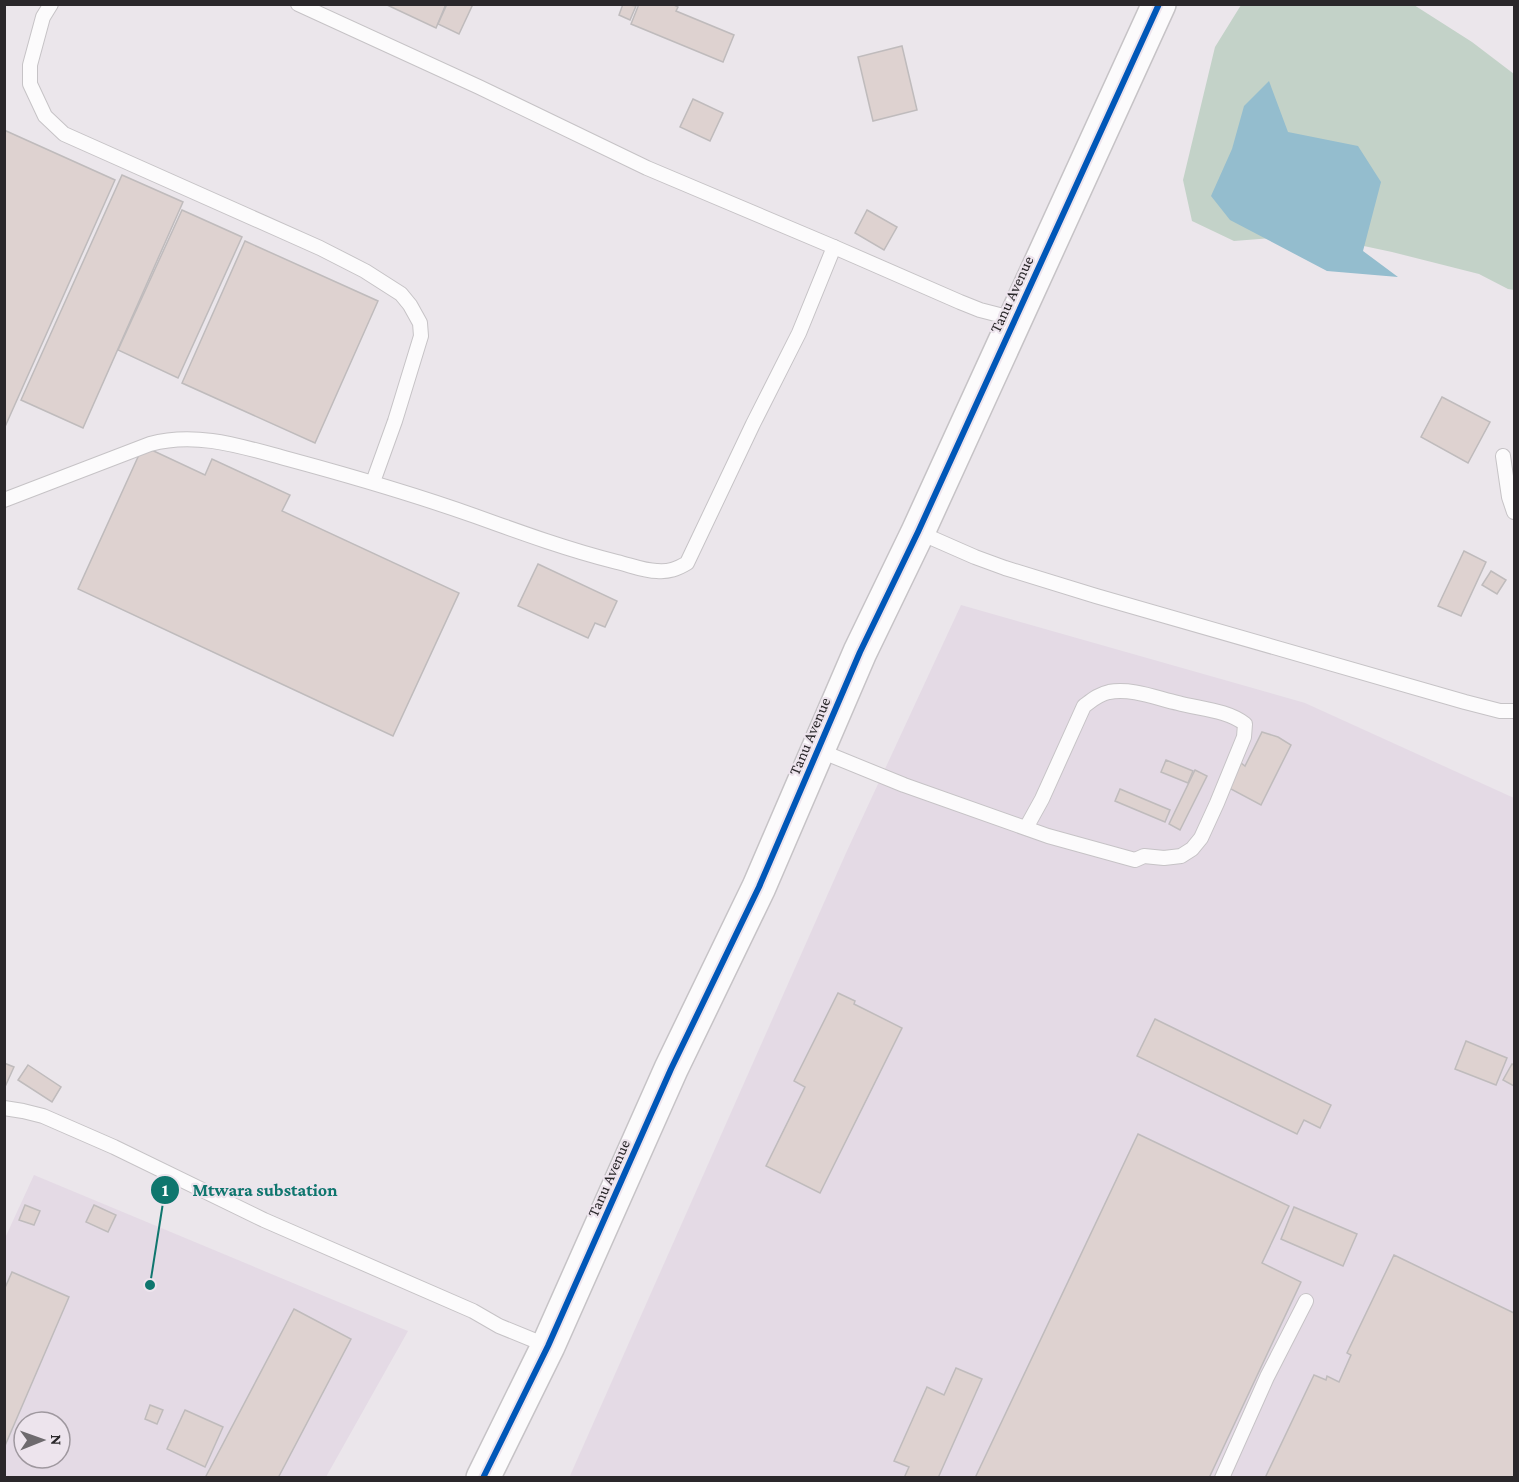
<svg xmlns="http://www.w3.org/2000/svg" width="1519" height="1482" font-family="'Crimson Pro',serif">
<rect width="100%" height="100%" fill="#ebe6eb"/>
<g fill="#e4dae5" fill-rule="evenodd">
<polygon points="961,605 1305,703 1514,798 1514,1477 569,1478 846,853"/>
<path d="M 34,1175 L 408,1331 L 326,1477 L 5,1478 L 5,1238 ZM 24,1422 L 60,1422 L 60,1458 L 24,1458 Z"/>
</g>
<polygon fill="#c3d2c8" points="1241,5 1414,5 1472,42 1514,74 1514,290 1508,289 1479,274 1392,252 1312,235 1234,241 1192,221 1183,180 1215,47"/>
<polygon fill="#94bdce" points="1269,81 1288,132 1358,146 1381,182 1363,251 1398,277 1327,271 1230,220 1211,196 1232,149 1244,106"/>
<g fill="#ded2d0" stroke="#bfbbbc" stroke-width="1.5">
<polygon points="385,4 446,4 436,28"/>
<polygon points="447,4 473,4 459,34 438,24"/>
<polygon points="623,4 636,6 630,20 619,15"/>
<polygon points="639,4 672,4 678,7 676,11 734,35 723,62 631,24"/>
<polygon points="902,46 917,110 873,121 858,57"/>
<polygon points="693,99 723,113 710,141 680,127"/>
<polygon points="4,130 115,180 4,429"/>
<polygon points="122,175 183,202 83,428 21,400"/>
<polygon points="182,210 242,237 178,378 118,350"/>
<polygon points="867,210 897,227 884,250 855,233"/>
<polygon points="245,241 378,301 315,443 182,383"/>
<polygon points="1442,397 1490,422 1468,463 1421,437"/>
<polygon points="143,446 205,475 212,459 290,495 282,511 459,593 393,736 78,589"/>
<polygon points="1464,551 1486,562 1461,616 1438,606"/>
<polygon points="538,564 617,601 605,627 595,623 588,638 518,606"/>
<polygon points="1491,571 1506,580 1497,594 1482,585"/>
<polygon points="1262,732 1278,737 1291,745 1261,805 1229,788 1241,763 1245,766"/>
<polygon points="1166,760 1193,771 1188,783 1161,772"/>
<polygon points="1195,770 1207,776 1180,830 1169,824"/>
<polygon points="1120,789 1170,810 1165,822 1115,801"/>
<polygon points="838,993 855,1001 854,1004 902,1028 820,1193 766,1166 805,1087 794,1081"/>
<polygon points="1155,1019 1331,1105 1320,1128 1304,1120 1297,1134 1137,1056"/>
<polygon points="1466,1041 1507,1058 1496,1085 1455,1069"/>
<polygon points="4,1063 14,1067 4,1089"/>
<polygon points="1512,1064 1514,1065 1514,1086 1503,1080"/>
<polygon points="28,1065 61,1087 52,1102 18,1080"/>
<polygon points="1138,1134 1289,1206 1262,1263 1301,1282 1209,1478 975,1478"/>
<polygon points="25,1205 40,1211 34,1225 19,1220"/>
<polygon points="94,1205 116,1215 108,1232 86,1222"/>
<polygon points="1294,1207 1357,1234 1343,1266 1281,1239"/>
<polygon points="1394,1255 1514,1313 1514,1478 1265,1478 1314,1375 1326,1380 1327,1376 1339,1382 1351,1355 1347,1353"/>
<polygon points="12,1272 69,1297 4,1448 4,1290"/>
<polygon points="294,1309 351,1339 278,1478 205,1478"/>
<polygon points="956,1368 982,1379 938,1478 904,1478 909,1467 894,1461 927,1387 944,1395"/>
<polygon points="150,1405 163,1410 157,1424 145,1419"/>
<polygon points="185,1410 223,1427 205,1467 167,1449"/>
</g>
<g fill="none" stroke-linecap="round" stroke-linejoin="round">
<defs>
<g id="service">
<polyline points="51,4 43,17 30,65 30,84 45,116 64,134 320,248 365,271 401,294 410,305 420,323 421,336 395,421 373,482"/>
<polyline points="298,4 479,87 647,168 834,247 960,302 980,310 1015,319"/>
<polyline points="1503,456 1509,497 1514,512"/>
<path d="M 4,500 L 150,444 C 197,431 243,447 288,459 C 351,476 413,494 475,516 C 522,533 569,550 617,562 C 630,565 644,571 657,571 C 669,572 677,569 687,563 L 753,424 L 799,333 L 834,247"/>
<polyline points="918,532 975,557 1005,568 1096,596 1465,702 1500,711 1514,711"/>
<path d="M 818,750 L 904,785 L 1048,836 L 1135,860 L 1144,856 L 1164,858 L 1181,856 L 1192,849 L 1201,838 L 1217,803 L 1244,737 L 1245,724 C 1227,710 1200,709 1178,703 C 1156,698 1132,688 1109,692 C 1099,694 1092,700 1084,706 L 1042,799 L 1026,828"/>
<polyline points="4,1108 23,1111 43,1116 114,1147 264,1220 473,1311 499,1326 548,1346"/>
<polyline points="1222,1478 1267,1377 1306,1301"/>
</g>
<polyline id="tertiary" points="483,1478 548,1346 671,1069 759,887 860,652 918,532 1159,4"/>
</defs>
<use href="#service" stroke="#c6c3c6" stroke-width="16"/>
<use href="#tertiary" stroke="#c6c3c6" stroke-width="36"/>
<use href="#service" stroke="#fcfbfc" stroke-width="14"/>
<use href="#tertiary" stroke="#fcfbfc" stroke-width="33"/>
<defs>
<polyline id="cycleway" points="483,1478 548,1346 671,1069 759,887 860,652 918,532 1159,4"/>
</defs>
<use href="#cycleway" stroke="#ede4ed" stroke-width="10"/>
<use href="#cycleway" stroke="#0057b8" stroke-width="6"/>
</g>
<g text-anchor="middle" stroke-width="4.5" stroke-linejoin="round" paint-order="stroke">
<g font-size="16" fill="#2a272a" stroke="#ede4ed">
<text transform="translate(1011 294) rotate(-65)" y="6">Tanu Avenue</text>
<text transform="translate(809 736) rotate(-67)" y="6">Tanu Avenue</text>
<text transform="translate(608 1178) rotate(-66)" y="6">Tanu Avenue</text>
</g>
</g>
<path fill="none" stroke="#0f766e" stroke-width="2" d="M150 1285L165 1190"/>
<g fill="#0f766e" stroke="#ede4ed" stroke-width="2">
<circle cx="150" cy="1285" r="6"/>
<circle cx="165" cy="1190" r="15"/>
</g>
<g font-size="18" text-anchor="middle" font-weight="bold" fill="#fff">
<text x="165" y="1196">1</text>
</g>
<g font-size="18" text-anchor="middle" font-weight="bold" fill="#0f766e" stroke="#ede4ed" stroke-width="4.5" stroke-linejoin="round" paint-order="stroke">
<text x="265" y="1196">Mtwara substation</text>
</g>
<rect width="1519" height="1482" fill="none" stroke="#2a272a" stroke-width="12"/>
<g transform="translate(42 1440) rotate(89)"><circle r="28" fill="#ede4ed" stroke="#9f989f" stroke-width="1.5"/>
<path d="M0-4.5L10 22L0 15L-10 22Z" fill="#6e6a6e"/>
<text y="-9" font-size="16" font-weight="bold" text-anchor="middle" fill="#2a272a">N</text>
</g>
</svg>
